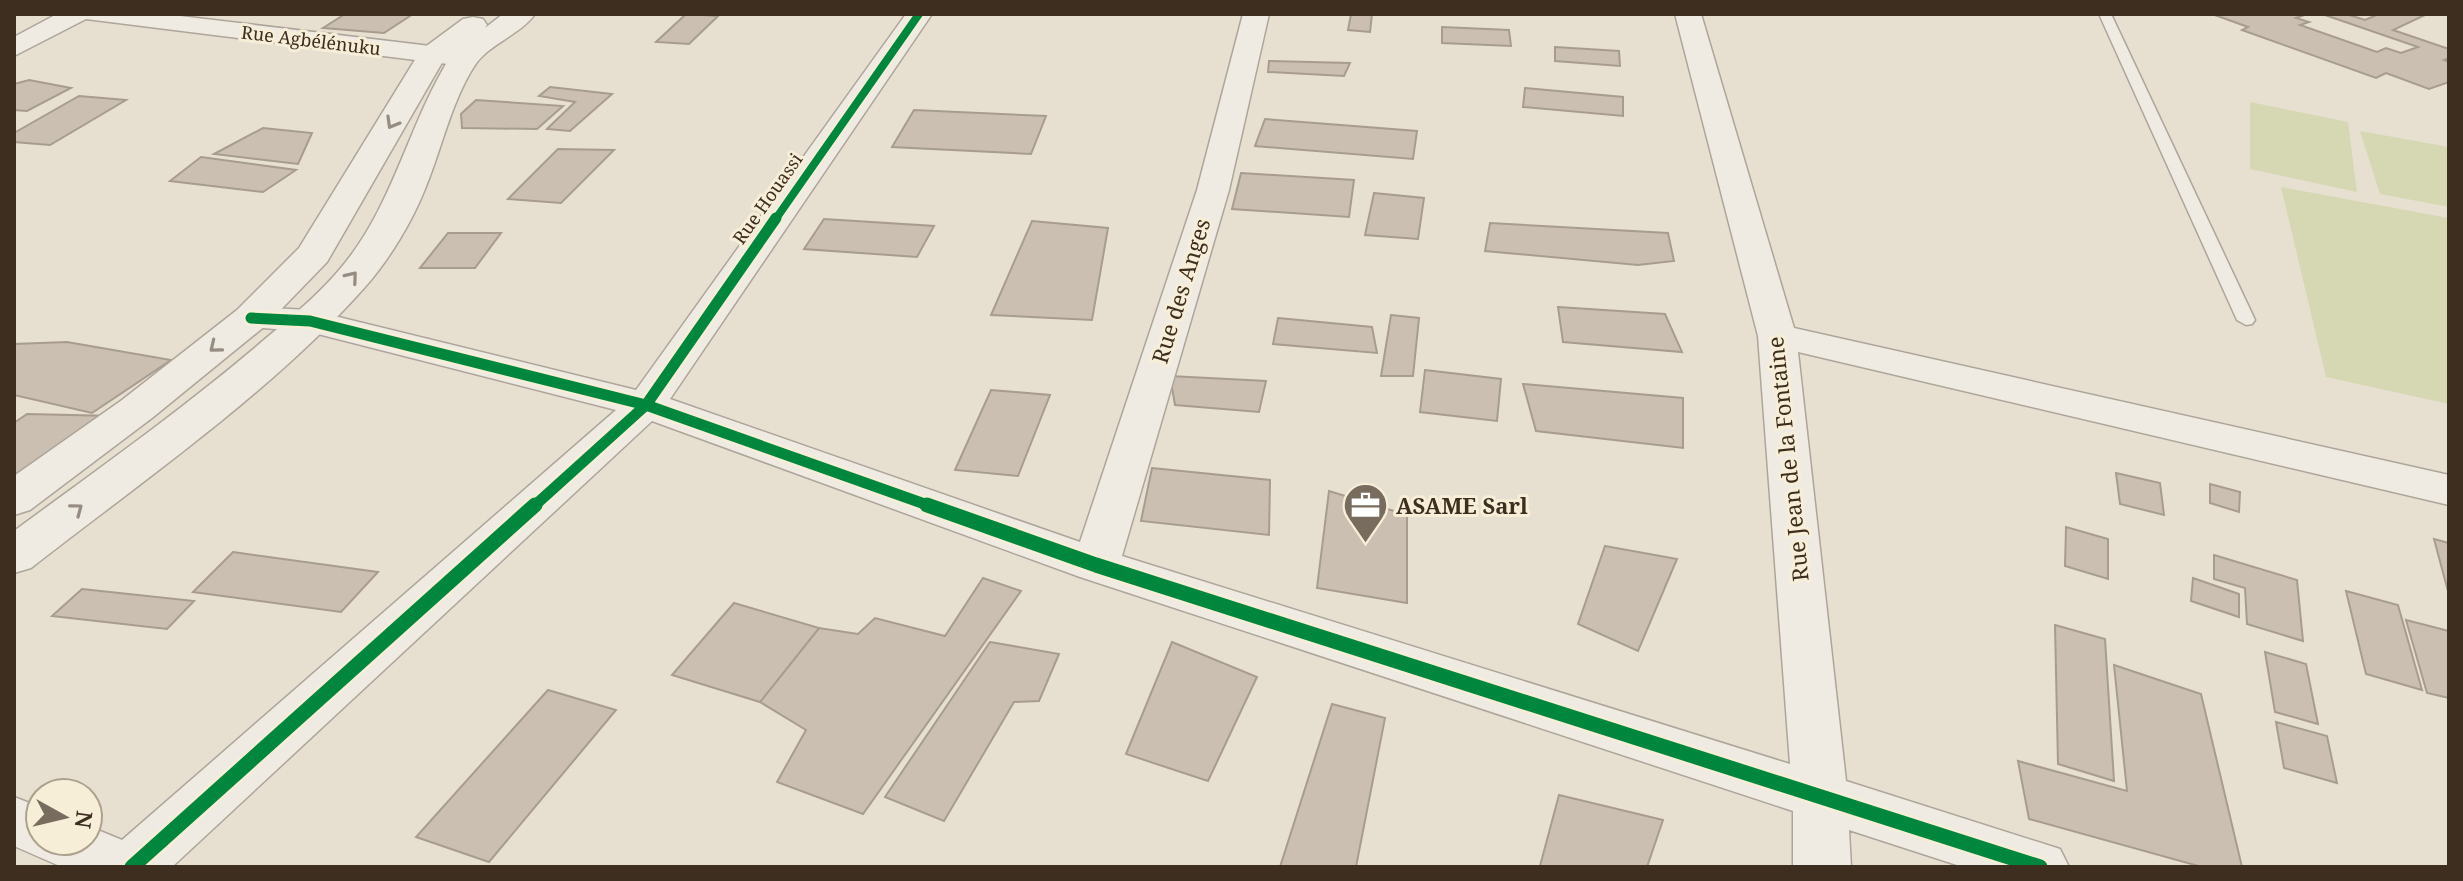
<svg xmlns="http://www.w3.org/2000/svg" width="2463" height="881" font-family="'Noto Serif',serif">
<rect width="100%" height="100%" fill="#e7e0d1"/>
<g fill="#d6d7b3">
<polygon points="2250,102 2348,122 2357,192 2250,169"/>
<polygon points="2360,131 2449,147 2449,207 2380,194"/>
<polygon points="2281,187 2449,218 2449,404 2326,377"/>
</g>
<g fill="#cbbfb2" stroke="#a89c90" stroke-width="2">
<polygon points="345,14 413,14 384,33 323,28"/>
<polygon points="686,14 718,16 689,44 656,42"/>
<polygon points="1351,14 1372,14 1370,32 1348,30"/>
<polygon points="2212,14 2307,14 2296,18 2309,22 2300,25 2377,52 2386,48 2401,53 2418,47 2322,14 2346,14 2365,20 2379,14 2427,14 2393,30 2449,49 2449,58 2444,60 2449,62 2449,82 2429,89 2386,73 2376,78 2242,30 2248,27"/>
<polygon points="1442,27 1509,30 1511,46 1442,43"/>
<polygon points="1555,47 1619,51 1620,66 1555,61"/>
<polygon points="1269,61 1350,63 1344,76 1268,72"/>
<polygon points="29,80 71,88 27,111 14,110 14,84"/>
<polygon points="550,87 612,94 570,131 547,129 575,102 539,96"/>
<polygon points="1525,88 1623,97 1623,116 1523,107"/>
<polygon points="79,96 126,100 50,145 14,142 14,133"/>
<polygon points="476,100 563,106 537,129 462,128 461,114"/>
<polygon points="914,110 1046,116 1031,154 892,147"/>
<polygon points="1265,119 1417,131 1413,159 1255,146"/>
<polygon points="263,128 312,133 298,164 214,154"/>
<polygon points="558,149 614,150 561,203 508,199"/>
<polygon points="201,157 296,170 263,192 170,181"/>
<polygon points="1241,173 1354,180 1349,217 1232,209"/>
<polygon points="1374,193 1424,198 1418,239 1365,235"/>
<polygon points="824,219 934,226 917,257 804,249"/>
<polygon points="1032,221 1108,228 1092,320 991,315"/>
<polygon points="1490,223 1668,233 1674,261 1638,265 1485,251"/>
<polygon points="448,233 501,233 475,268 420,268"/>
<polygon points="1558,307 1665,314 1682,352 1563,342"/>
<polygon points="1391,315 1419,318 1413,376 1381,376"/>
<polygon points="1278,318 1372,327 1377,353 1273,344"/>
<polygon points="67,342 171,360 92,413 14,395 14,344"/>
<polygon points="1425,370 1501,379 1497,421 1420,412"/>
<polygon points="1170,376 1266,381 1259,412 1175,405"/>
<polygon points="1523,384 1683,398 1683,448 1536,431"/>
<polygon points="991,390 1050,395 1018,476 955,470"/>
<polygon points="27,414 113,416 24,475 14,473 14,423"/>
<polygon points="1152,468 1270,480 1269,535 1141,521"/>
<polygon points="2116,473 2160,483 2164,515 2120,504"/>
<polygon points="2210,484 2240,492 2239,512 2210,503"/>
<polygon points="1329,491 1407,515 1407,603 1317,588"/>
<polygon points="2066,527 2108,539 2108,579 2065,566"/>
<polygon points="2434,539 2449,543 2449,595"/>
<polygon points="1605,546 1677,559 1638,651 1578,624"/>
<polygon points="233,552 378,572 341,612 193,592"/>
<polygon points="2214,555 2297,580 2303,641 2247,624 2245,588 2214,579"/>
<polygon points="983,578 1021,591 863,814 777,782 806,730 760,702 819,628 858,634 875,618 945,636"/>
<polygon points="2193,578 2239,594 2239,617 2191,601"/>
<polygon points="82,589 194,601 167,629 52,616"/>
<polygon points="2346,591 2398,605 2422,690 2366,674"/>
<polygon points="734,603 819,628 760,702 672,675"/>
<polygon points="2406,620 2449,631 2449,698 2427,693"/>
<polygon points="2055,625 2105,639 2114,781 2058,764"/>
<polygon points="990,642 1059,654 1039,701 1014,702 944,821 885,797"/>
<polygon points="1172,642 1257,677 1208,781 1126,754"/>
<polygon points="2265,652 2306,664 2318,724 2275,712"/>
<polygon points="2114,665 2201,694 2242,867 2202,867 2029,819 2018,761 2127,791"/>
<polygon points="548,690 616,710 489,862 416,837"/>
<polygon points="1332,704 1385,718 1356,867 1280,867"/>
<polygon points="2276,722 2327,736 2337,783 2284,768"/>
<polygon points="1559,795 1663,820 1647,867 1540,866"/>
</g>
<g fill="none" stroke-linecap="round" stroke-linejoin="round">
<defs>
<polygon id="service" points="2099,14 2111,14 2255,320 2252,324 2246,325 2237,320"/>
<g id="minor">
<polygon points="57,14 163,14 464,50 474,52 478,58 474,64 464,66 86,19 14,56 14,37"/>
<polygon points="906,14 932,14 670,399 1080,542 1197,190 1243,14 1269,14 1229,190 1122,556 1790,764 1758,336 1675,14 1701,14 1794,328 2449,475 2449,505 1798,352 1846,781 2060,849 2069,867 1963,867 1849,830 1851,867 1793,867 1793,811 1080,577 652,421 172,867 62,867 14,846 14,797 40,807 40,841 88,841 88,826 122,840 616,410 310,332 238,326 232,318 238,310 251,307 310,310 636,390"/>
</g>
<path id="tertiary" d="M 503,14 L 535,14 C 520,35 489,44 475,65 C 451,102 442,148 425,189 C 412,222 389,260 365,287 C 273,391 141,482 31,568 L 14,573 L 14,531 C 94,472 175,415 251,351 C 281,325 314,300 340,269 C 394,206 408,123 452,54 L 443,61 L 327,262 L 265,326 L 152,418 L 30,510 L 14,515 L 14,476 L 122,400 L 237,310 L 299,248 L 421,50 L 463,19 L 473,17 L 483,19 L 487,25 L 485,28 Z"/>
</defs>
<use href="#service" stroke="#ada599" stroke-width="3"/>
<use href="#minor" stroke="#ada599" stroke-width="3"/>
<use href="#tertiary" stroke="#ada599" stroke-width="3"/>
<use href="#service" fill="#efebe3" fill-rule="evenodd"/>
<use href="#minor" fill="#efebe3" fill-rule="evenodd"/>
<use href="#tertiary" fill="#efebe3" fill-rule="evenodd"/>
<defs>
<polyline id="cycleway-far2" points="775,220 919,14"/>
<g id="cycleway-far1">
<polyline points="251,318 310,321 646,405 933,507"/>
<polyline points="533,507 646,405 776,218"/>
</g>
<g id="cycleway">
<polyline points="927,505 1096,565 2040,867"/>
<polyline points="132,867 535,505"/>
</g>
</defs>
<use href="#cycleway-far2" stroke="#f7eed8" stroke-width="12"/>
<use href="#cycleway-far1" stroke="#f7eed8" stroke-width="16"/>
<use href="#cycleway" stroke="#f7eed8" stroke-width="20"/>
<use href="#cycleway-far2" stroke="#00873e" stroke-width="8"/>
<use href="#cycleway-far1" stroke="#00873e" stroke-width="11"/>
<use href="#cycleway" stroke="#00873e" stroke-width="15"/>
</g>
<defs><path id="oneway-chevron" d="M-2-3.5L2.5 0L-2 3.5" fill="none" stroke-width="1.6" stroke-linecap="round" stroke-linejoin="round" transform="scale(2)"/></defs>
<g stroke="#968c82">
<use href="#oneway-chevron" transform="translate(392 123) rotate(120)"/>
<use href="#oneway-chevron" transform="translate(352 277) rotate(-50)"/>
<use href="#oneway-chevron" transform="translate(215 347) rotate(141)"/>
<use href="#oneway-chevron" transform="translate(77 509) rotate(-37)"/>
</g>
<defs>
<symbol id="office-pin" viewBox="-11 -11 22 30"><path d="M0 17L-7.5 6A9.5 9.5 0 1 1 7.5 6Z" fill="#786c5e" stroke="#f7eed8"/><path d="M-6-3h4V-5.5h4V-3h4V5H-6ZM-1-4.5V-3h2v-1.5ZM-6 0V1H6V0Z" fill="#fff"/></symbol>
</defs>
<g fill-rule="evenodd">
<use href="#office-pin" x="1340" y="480" width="51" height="69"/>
</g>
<g text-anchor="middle" stroke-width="6" stroke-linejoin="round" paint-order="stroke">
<g font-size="18" fill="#3d2e20" stroke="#f7eed8">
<text transform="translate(311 41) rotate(7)" y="6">Rue Agbélénuku</text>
<text transform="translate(768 199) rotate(-55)" y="6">Rue Houassi</text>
</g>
<g font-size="22" fill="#3d2e20" stroke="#f7eed8">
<text transform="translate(1181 291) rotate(-73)" y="8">Rue des Anges</text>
<text transform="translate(1788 459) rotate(-96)" y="8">Rue Jean de la Fontaine</text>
</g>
<g font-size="22" font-weight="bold" fill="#3d2e20" stroke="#f7eed8" text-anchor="start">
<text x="1396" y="514">ASAME Sarl</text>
</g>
</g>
<rect width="2463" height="881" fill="none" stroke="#3d2e20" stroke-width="32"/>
<g transform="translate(64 817) rotate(98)"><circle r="38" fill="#f7eed8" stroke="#ada18e" stroke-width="2"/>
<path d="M0-6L14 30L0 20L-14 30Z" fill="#786c5e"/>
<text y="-12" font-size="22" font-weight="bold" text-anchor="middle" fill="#3d2e20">N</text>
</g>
</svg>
